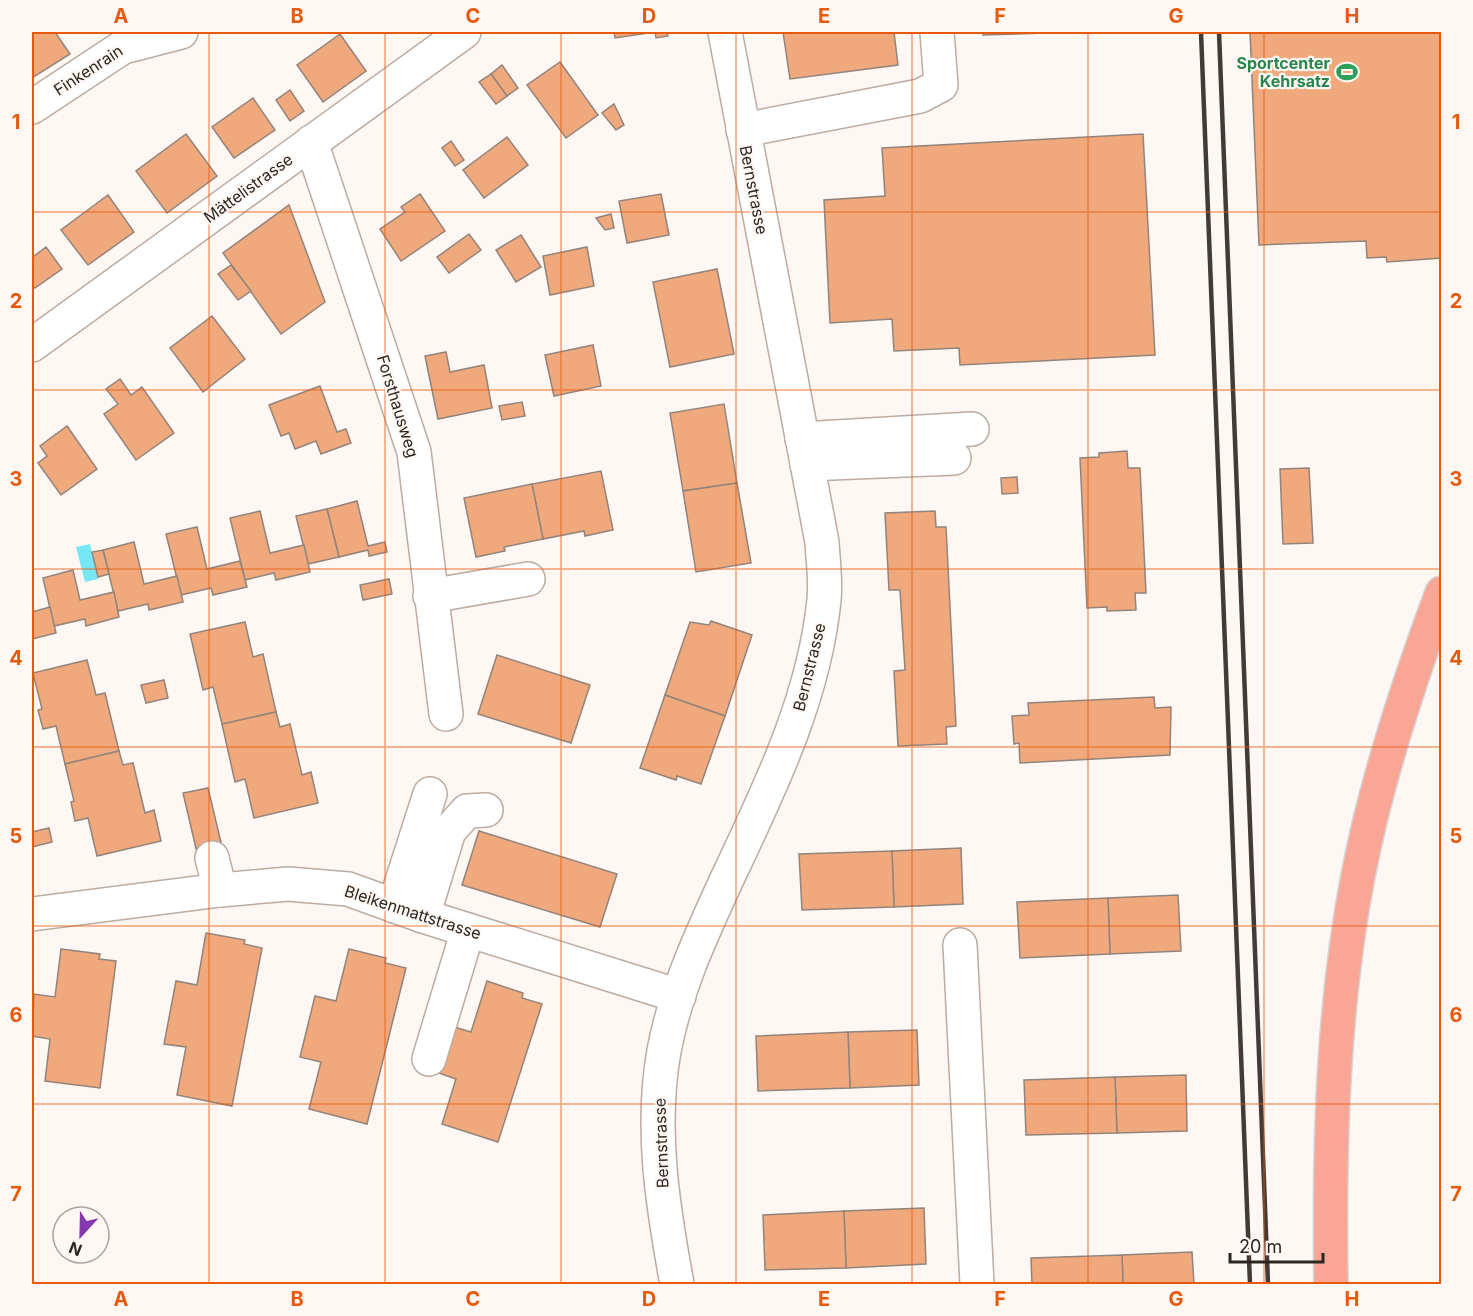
<svg xmlns="http://www.w3.org/2000/svg" width="1473" height="1316" font-family="Inter,sans-serif">
<rect width="100%" height="100%" fill="#fef7f3"/>
<polygon fill="#77e6f5" points="90,544 98,579 85,582 76,547"/>
<g fill="#f0a97d" stroke="#93847b" stroke-width="1.5">
<polygon points="32,32 55,32 70,54 32,78"/>
<polygon points="614,32 667,32 668,36 656,38 655,32 615,38"/>
<polygon points="783,32 894,32 898,65 790,79"/>
<polygon points="983,32 1077,32 983,35"/>
<polygon points="1250,32 1440,32 1442,258 1387,262 1386,257 1367,258 1366,241 1259,245"/>
<polygon points="340,34 366,71 323,102 297,65"/>
<polygon points="560,62 598,115 566,138 527,85"/>
<polygon points="502,65 518,88 507,96 491,74"/>
<polygon points="491,74 507,96 496,104 479,82"/>
<polygon points="290,90 304,111 290,121 276,100"/>
<polygon points="253,98 275,130 234,158 212,127"/>
<polygon points="614,104 624,125 616,130 602,113"/>
<polygon points="186,134 217,176 167,213 136,171"/>
<polygon points="1143,134 1155,355 960,365 959,348 894,351 892,319 830,323 824,200 885,196 882,148"/>
<polygon points="507,137 528,165 484,198 463,170"/>
<polygon points="451,141 464,160 455,166 442,148"/>
<polygon points="420,194 445,231 401,261 380,229 405,212 401,207"/>
<polygon points="661,194 669,235 627,243 619,201"/>
<polygon points="108,195 134,232 88,265 61,230"/>
<polygon points="289,205 325,302 281,334 223,253"/>
<polygon points="611,214 614,228 605,230 596,218"/>
<polygon points="469,234 481,250 449,273 437,257"/>
<polygon points="521,235 541,267 516,282 496,250"/>
<polygon points="46,247 62,269 35,288 32,284 32,252 34,256"/>
<polygon points="587,247 594,286 550,295 543,256"/>
<polygon points="231,265 251,291 238,300 218,274"/>
<polygon points="717,269 734,354 670,367 653,282"/>
<polygon points="212,316 245,359 203,392 170,348"/>
<polygon points="593,345 601,386 554,396 545,355"/>
<polygon points="446,352 450,372 484,365 492,408 438,419 425,356"/>
<polygon points="120,379 131,395 142,387 174,433 136,460 104,414 118,404 106,389"/>
<polygon points="320,386 337,432 346,429 351,443 321,454 316,441 295,449 289,433 281,436 269,405"/>
<polygon points="522,402 525,416 502,420 499,406"/>
<polygon points="724,404 737,483 683,491 670,413"/>
<polygon points="67,426 97,469 61,495 38,463 47,456 40,446"/>
<polygon points="1127,451 1128,468 1140,468 1146,593 1135,593 1136,610 1107,611 1107,607 1087,608 1080,458 1099,457 1099,453"/>
<polygon points="1309,468 1313,543 1283,544 1280,469"/>
<polygon points="601,471 613,530 585,536 584,531 543,539 532,484"/>
<polygon points="1017,477 1018,493 1002,494 1001,478"/>
<polygon points="737,483 751,563 696,572 683,491"/>
<polygon points="532,484 543,539 504,547 505,551 476,557 464,498"/>
<polygon points="357,501 368,546 385,542 387,552 369,556 368,550 339,557 327,509"/>
<polygon points="327,509 339,557 308,564 296,516"/>
<polygon points="260,511 270,553 304,545 310,572 276,580 274,573 245,580 230,518"/>
<polygon points="935,511 936,527 946,527 956,726 946,727 947,744 898,746 894,671 905,670 900,590 889,590 885,513"/>
<polygon points="197,527 207,569 240,561 247,587 213,595 211,588 181,595 166,534"/>
<polygon points="134,542 144,584 177,576 183,602 149,610 148,604 118,611 103,550"/>
<polygon points="103,550 109,574 98,577 92,552"/>
<polygon points="73,570 80,600 114,592 119,617 86,626 85,619 54,626 43,578"/>
<polygon points="389,579 392,594 363,600 360,585"/>
<polygon points="50,607 56,633 32,639 32,612"/>
<polygon points="711,621 752,635 725,716 665,695 690,622 709,625"/>
<polygon points="245,622 253,657 263,654 276,712 222,724 213,687 203,690 190,634"/>
<polygon points="497,655 590,685 571,743 478,714"/>
<polygon points="87,660 96,695 105,693 119,751 65,764 56,726 43,729 38,710 42,709 33,673"/>
<polygon points="164,680 168,698 146,703 141,685"/>
<polygon points="665,695 725,716 701,784 677,776 676,780 640,768"/>
<polygon points="1154,697 1155,708 1171,707 1170,755 1020,763 1019,743 1014,744 1012,716 1029,715 1028,703"/>
<polygon points="276,712 280,727 290,724 302,775 311,772 318,803 254,818 245,779 235,782 222,724"/>
<polygon points="119,751 123,765 133,763 145,813 154,810 161,841 97,856 88,818 75,821 71,802 74,801 65,764"/>
<polygon points="208,788 224,855 199,861 183,793"/>
<polygon points="49,828 52,842 32,847 32,832"/>
<polygon points="479,831 617,874 600,927 462,885"/>
<polygon points="961,848 963,904 894,907 892,851"/>
<polygon points="892,851 894,907 802,910 799,854"/>
<polygon points="1178,895 1181,951 1110,954 1108,898"/>
<polygon points="1108,898 1110,954 1020,958 1017,902"/>
<polygon points="206,933 245,940 244,944 262,948 232,1106 177,1095 186,1047 164,1044 176,981 197,985"/>
<polygon points="61,949 100,954 99,959 116,961 100,1088 45,1081 50,1039 32,1036 34,994 55,997"/>
<polygon points="349,949 386,958 385,963 406,968 367,1124 309,1109 321,1062 300,1057 315,996 336,1001"/>
<polygon points="487,981 523,993 522,998 542,1004 498,1142 442,1124 456,1079 436,1072 451,1026 471,1032"/>
<polygon points="917,1030 919,1085 850,1088 848,1032"/>
<polygon points="848,1032 850,1088 758,1091 756,1036"/>
<polygon points="1186,1075 1187,1131 1117,1133 1115,1077"/>
<polygon points="1115,1077 1117,1133 1026,1135 1024,1080"/>
<polygon points="924,1208 926,1264 846,1268 844,1211"/>
<polygon points="844,1211 846,1268 765,1270 763,1215"/>
<polygon points="1192,1252 1194,1284 1123,1284 1122,1255"/>
<polygon points="1122,1255 1123,1284 1032,1284 1031,1258"/>
</g>
<g fill="none" stroke-linecap="round" stroke-linejoin="round">
<defs>
<g id="minor">
<polyline points="32,107 123,47 181,32"/>
<polyline points="743,130 920,96 941,85 937,32"/>
<polyline points="311,142 414,452 446,714"/>
<polyline points="32,345 464,32"/>
<polyline points="802,439 972,429"/>
<polyline points="807,464 954,458"/>
<polyline points="430,596 528,579"/>
<polyline points="212,858 220,890"/>
<polyline points="394,906 430,794"/>
<polyline points="32,914 220,890 288,884 348,889 423,916 679,996"/>
<polyline points="423,916 449,831 467,811 486,810"/>
<polyline points="960,945 977,1284"/>
<polyline points="429,1059 468,930"/>
<path d="M 677,1284 C 663,1208 650,1129 664,1051 C 675,991 701,936 726,881 C 768,792 814,700 824,600 C 826,581 823,561 822,542 L 725,32"/>
</g>
<path id="major" d="M 1331,1284 C 1329,1148 1332,1011 1358,876 C 1376,781 1408,684 1442,593"/>
</defs>
<use href="#minor" stroke="#bcaca2" stroke-width="36"/>
<use href="#major" stroke="#d5d4d3" stroke-width="36"/>
<use href="#minor" stroke="#fff" stroke-width="33"/>
<use href="#major" stroke="#faa697" stroke-width="33"/>
<g stroke="#423b37" stroke-width="4.5">
<polyline points="1201,32 1250,1284"/>
<polyline points="1219,32 1268,1284"/>
</g>
</g>
<path fill="none" stroke="#e8590c" stroke-width="1.5" stroke-opacity="0.55" d="M 209,32 L 209,1284M 385,32 L 385,1284M 561,32 L 561,1284M 736,32 L 736,1284M 912,32 L 912,1284M 1088,32 L 1088,1284M 1264,32 L 1264,1284M 32,212 L 1442,212M 32,390 L 1442,390M 32,569 L 1442,569M 32,747 L 1442,747M 32,926 L 1442,926M 32,1104 L 1442,1104"/>
<defs>
<symbol id="stadium-bare" viewBox="-9 -9 18 18"><path d="M0-5a6.5 5 0 1 0 0 10a6.5 5 0 1 0 0-10ZM-3.5-1.8h7v3.6h-7Z" fill="#2e9e5b" stroke="#fef7f3" stroke-width="2.5" paint-order="stroke"/></symbol>
</defs>
<g fill-rule="evenodd">
<use href="#stadium-bare" x="1332" y="57" width="30" height="30"/>
</g>
<g text-anchor="middle" stroke-width="4.5" stroke-linejoin="round" paint-order="stroke">
<g font-size="16" font-weight="bold" fill="#27864d" stroke="#fef7f3" text-anchor="end">
<text x="1330" y="69">Sportcenter<tspan x="1330" dy="18">Kehrsatz</tspan></text>
</g>
<g font-size="16" fill="#2c2622" stroke="#fef7f3">
<text transform="translate(88 70) rotate(-33)" y="6">Finkenrain</text>
<text transform="translate(248 188) rotate(-36)" y="6">Mättelistrasse</text>
<text transform="translate(754 190) rotate(79)" y="6">Bernstrasse</text>
<text transform="translate(398 406) rotate(73)" y="6">Forsthausweg</text>
<text transform="translate(809 667) rotate(-76)" y="6">Bernstrasse</text>
<text transform="translate(413 912) rotate(18)" y="6">Bleikenmattstrasse</text>
<text transform="translate(661 1143) rotate(-92)" y="6">Bernstrasse</text>
</g>
</g>
<rect width="1473" height="1316" fill="none" stroke="#fef7f3" stroke-width="66"/>
<g transform="translate(81 1235) rotate(202)"><circle r="28" fill="#fef7f3" stroke="#aaa39f" stroke-width="1.5"/>
<path d="M0-4.5L10 22L0 15L-10 22Z" fill="#843aac"/>
<text y="-9" font-size="16" font-weight="bold" text-anchor="middle" fill="#2c2622">N</text>
</g>
<path d="M1230 1253v9h93v-9" fill="none" stroke="#2c2622" stroke-width="3"/>
<text x="1239" y="1253" font-size="18" fill="#2c2622" stroke="#fef7f3" stroke-width="4.5" paint-order="stroke">20 m</text>
<rect x="33" y="33" width="1407" height="1250" fill="none" stroke="#e8590c" stroke-width="2"/>
<g font-size="20" text-anchor="middle" font-weight="bold" fill="#e8590c">
<text x="121" y="23">A</text>
<text x="297" y="23">B</text>
<text x="473" y="23">C</text>
<text x="649" y="23">D</text>
<text x="824" y="23">E</text>
<text x="1000" y="23">F</text>
<text x="1176" y="23">G</text>
<text x="1352" y="23">H</text>
<text x="16" y="129">1</text>
<text x="1456" y="129">1</text>
<text x="16" y="308">2</text>
<text x="1456" y="308">2</text>
<text x="16" y="486">3</text>
<text x="1456" y="486">3</text>
<text x="16" y="665">4</text>
<text x="1456" y="665">4</text>
<text x="16" y="843">5</text>
<text x="1456" y="843">5</text>
<text x="16" y="1022">6</text>
<text x="1456" y="1022">6</text>
<text x="16" y="1201">7</text>
<text x="1456" y="1201">7</text>
<text x="121" y="1306">A</text>
<text x="297" y="1306">B</text>
<text x="473" y="1306">C</text>
<text x="649" y="1306">D</text>
<text x="824" y="1306">E</text>
<text x="1000" y="1306">F</text>
<text x="1176" y="1306">G</text>
<text x="1352" y="1306">H</text>
</g>
</svg>
